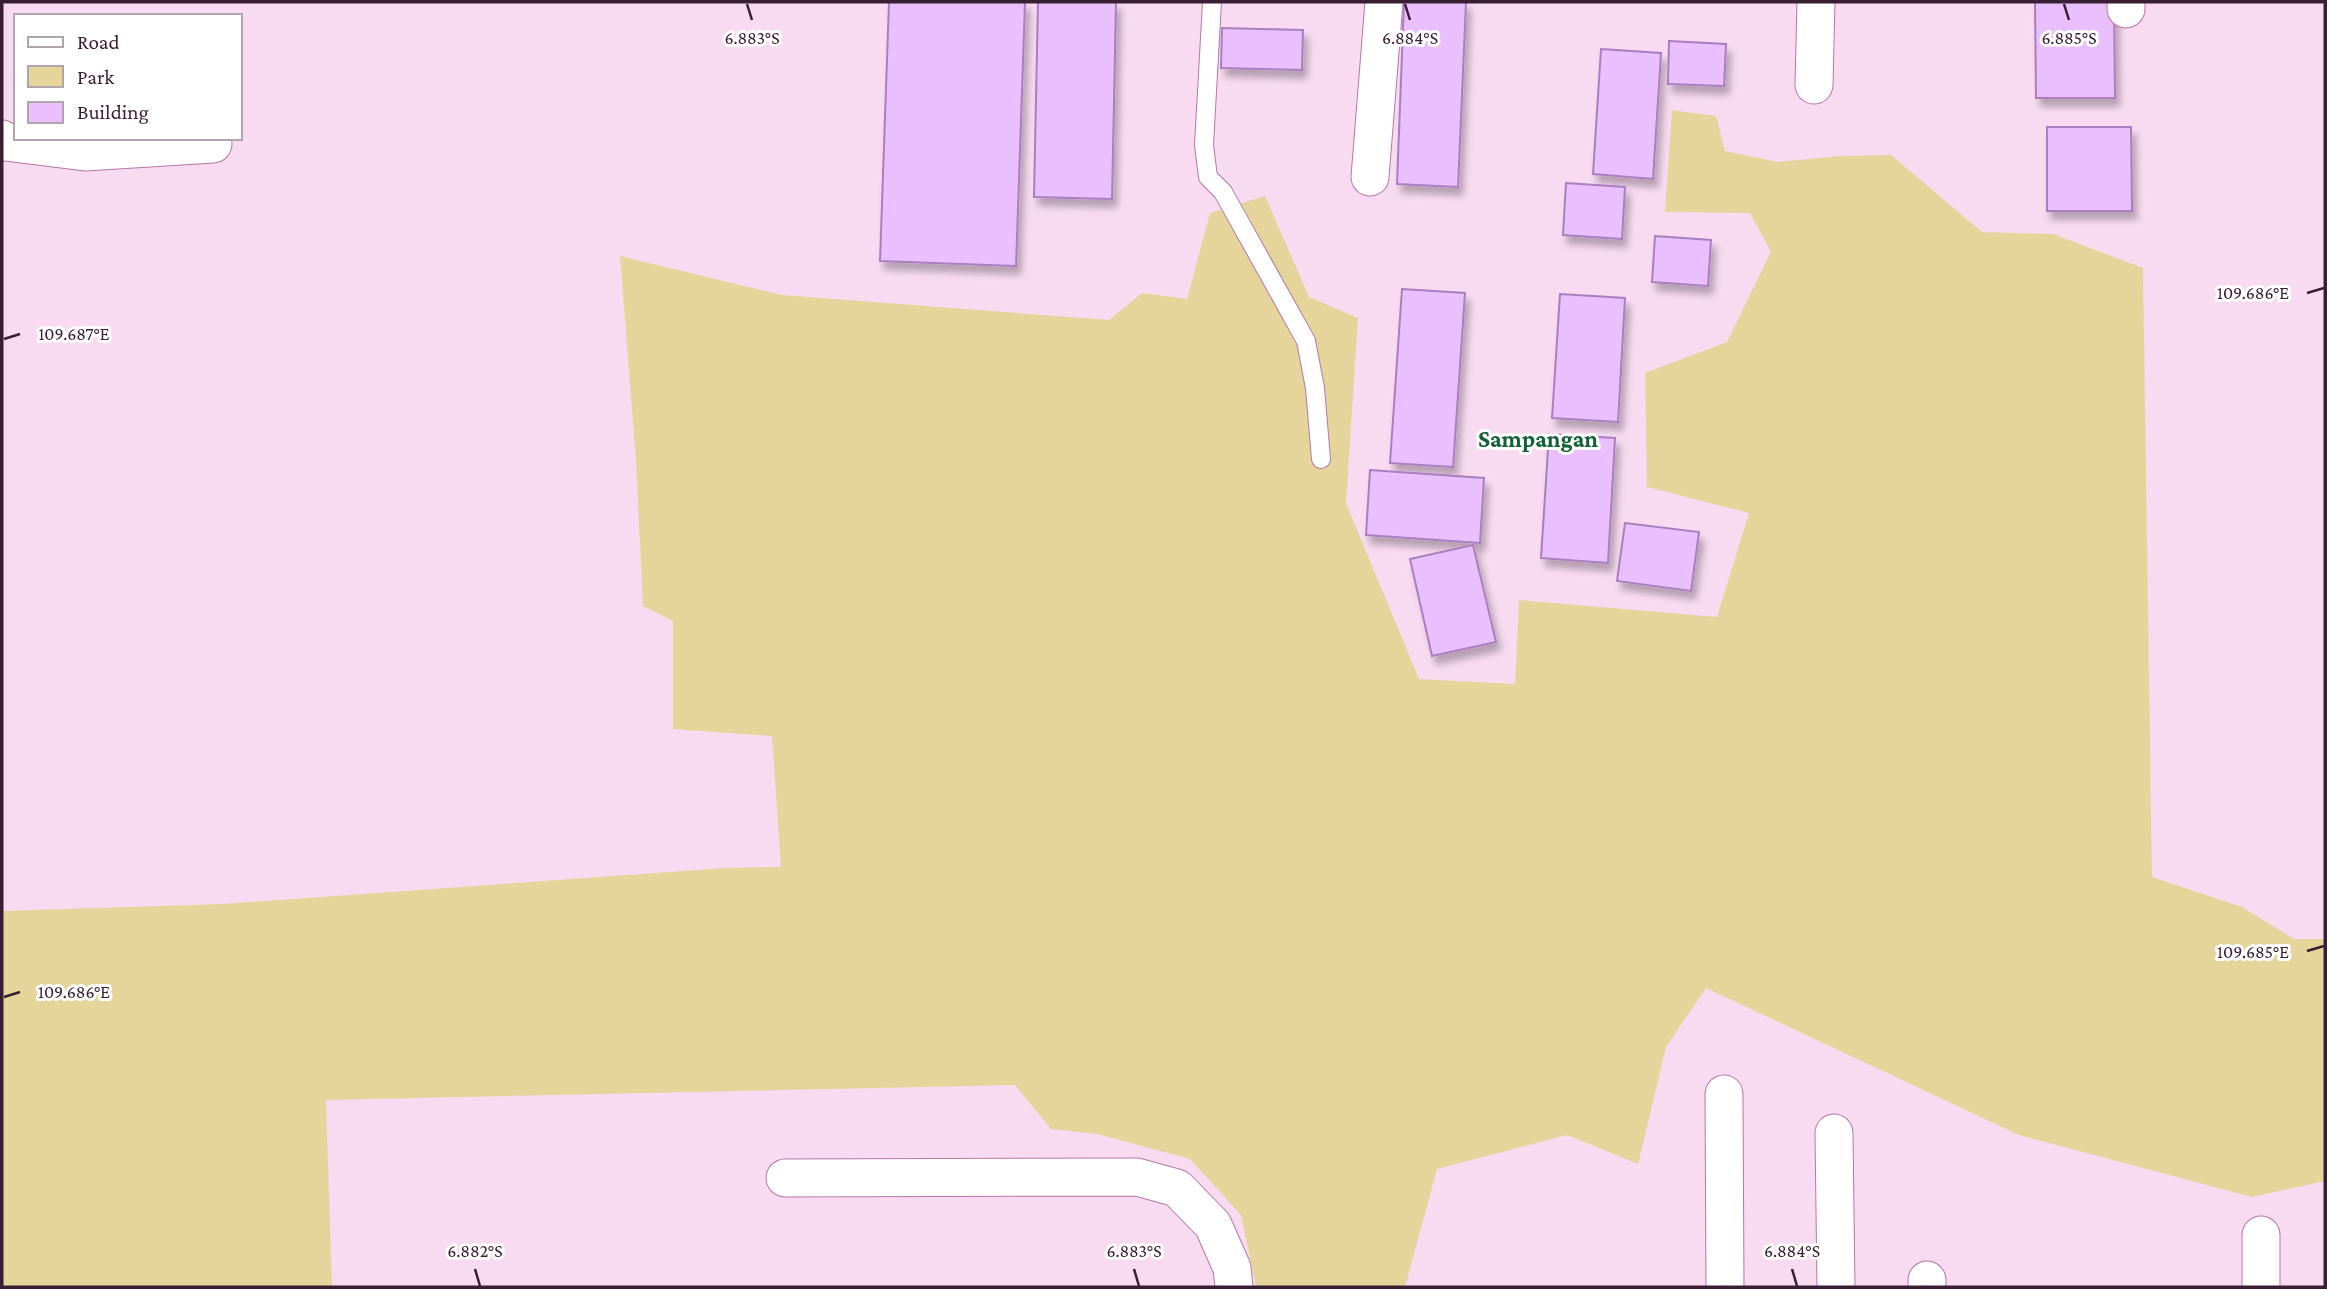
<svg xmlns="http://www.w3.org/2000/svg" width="2327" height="1289" font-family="'Crimson Pro',serif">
<defs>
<filter id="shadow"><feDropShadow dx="4.5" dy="8" stdDeviation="3.5" flood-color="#0004"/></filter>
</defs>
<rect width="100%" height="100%" fill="#f8dbf1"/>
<polygon fill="#e5d59b" points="1672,110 1716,116 1725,151 1778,162 1840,156 1891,155 1982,232 2053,234 2143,268 2152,877 2242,907 2294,939 2325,939 2325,1181 2252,1197 2019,1135 1706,988 1666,1047 1638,1164 1567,1135 1437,1169 1405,1287 1256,1287 1241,1215 1190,1159 1097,1134 1051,1129 1015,1085 326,1100 332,1287 2,1287 2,911 222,904 725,868 781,867 772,736 673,729 673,621 643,606 636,461 620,256 782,295 1109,320 1142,293 1187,299 1210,213 1265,196 1309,297 1358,318 1346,503 1419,679 1515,684 1519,600 1717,617 1749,513 1647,487 1645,373 1727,342 1771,252 1750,213 1665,212"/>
<g fill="#e9bffe" stroke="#ab7ec0" stroke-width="2" filter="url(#shadow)">
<polygon points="889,2 1025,2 1016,266 880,261"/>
<polygon points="1038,2 1116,2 1112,199 1034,197"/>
<polygon points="1404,2 1466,2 1458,187 1397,184"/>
<polygon points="2035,2 2114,2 2115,98 2036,98"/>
<polygon points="1222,28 1303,30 1302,70 1221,68"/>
<polygon points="1669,41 1726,44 1724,86 1668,84"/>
<polygon points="1601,49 1661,53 1653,179 1593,174"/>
<polygon points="2047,127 2131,127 2132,211 2047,211"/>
<polygon points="1566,183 1625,187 1622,239 1563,235"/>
<polygon points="1655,236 1711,240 1708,286 1652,282"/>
<polygon points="1402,289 1465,293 1453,467 1390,463"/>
<polygon points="1560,294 1625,298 1618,422 1552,418"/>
<polygon points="1549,434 1615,438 1608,563 1541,558"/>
<polygon points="1370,470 1484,478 1480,543 1366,535"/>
<polygon points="1625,523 1699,532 1691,591 1617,581"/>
<polygon points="1473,545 1496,642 1432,656 1410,559"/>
</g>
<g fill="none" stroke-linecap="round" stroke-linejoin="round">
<defs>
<polyline id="lane" points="1212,2 1204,145 1208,177 1223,192 1306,341 1315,388 1321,459"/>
<g id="street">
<polyline points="2126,2 2126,9"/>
<polyline points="1814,85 1816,2"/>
<polyline points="2,139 5,142 85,152 213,144"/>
<polyline points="1370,177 1384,2"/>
<polyline points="1724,1094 1725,1287"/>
<polyline points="1834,1133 1836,1287"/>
<polyline points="785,1178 1137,1177 1177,1188 1213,1225 1232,1268 1234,1287"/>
<polyline points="2261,1235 2261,1287"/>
<polyline points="1927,1280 1927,1287"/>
</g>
</defs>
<use href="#lane" stroke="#b776aa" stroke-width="20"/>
<use href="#street" stroke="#b776aa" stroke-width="39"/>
<use href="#lane" stroke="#fff" stroke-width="18"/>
<use href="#street" stroke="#fff" stroke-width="37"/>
</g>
<path fill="none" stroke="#391e34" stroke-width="2.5" d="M 747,4 L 752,20M 1405,4 L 1410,20M 2064,4 L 2069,20M 2307,293 L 2324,288M 4,339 L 20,334M 2307,951 L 2324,946M 4,997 L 20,992M 475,1269 L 480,1286M 1134,1269 L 1139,1286M 1792,1269 L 1797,1286"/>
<g text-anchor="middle" stroke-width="6" stroke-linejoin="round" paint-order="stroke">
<g font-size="24" font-weight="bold" fill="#126137" stroke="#fff">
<text x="1538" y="447">Sampangan</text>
</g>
</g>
<g font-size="18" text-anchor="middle" fill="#391e34" stroke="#fff" stroke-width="6" stroke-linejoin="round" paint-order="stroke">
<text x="752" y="44">6.883°S</text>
<text x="1410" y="44">6.884°S</text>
<text x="2069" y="44">6.885°S</text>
<text x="2253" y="299">109.686°E</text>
<text x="74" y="340">109.687°E</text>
<text x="2253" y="958">109.685°E</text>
<text x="74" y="998">109.686°E</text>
<text x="475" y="1257">6.882°S</text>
<text x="1134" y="1257">6.883°S</text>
<text x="1792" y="1257">6.884°S</text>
</g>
<rect width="2327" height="1289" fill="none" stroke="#391e34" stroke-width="7"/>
<rect x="14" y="14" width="228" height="126" fill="#ffffff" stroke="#b0a5ae" stroke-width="2"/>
<rect x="28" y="37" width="35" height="10" fill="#ffffff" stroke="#b0a5ae" stroke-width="2"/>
<text x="77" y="49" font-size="21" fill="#391e34">Road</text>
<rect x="28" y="66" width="35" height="21" fill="#e5d59b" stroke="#b0a5ae" stroke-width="2"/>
<text x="77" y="84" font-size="21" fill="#391e34">Park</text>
<rect x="28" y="102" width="35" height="21" fill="#e9bffe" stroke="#b0a5ae" stroke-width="2"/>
<text x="77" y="119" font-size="21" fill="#391e34">Building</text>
</svg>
